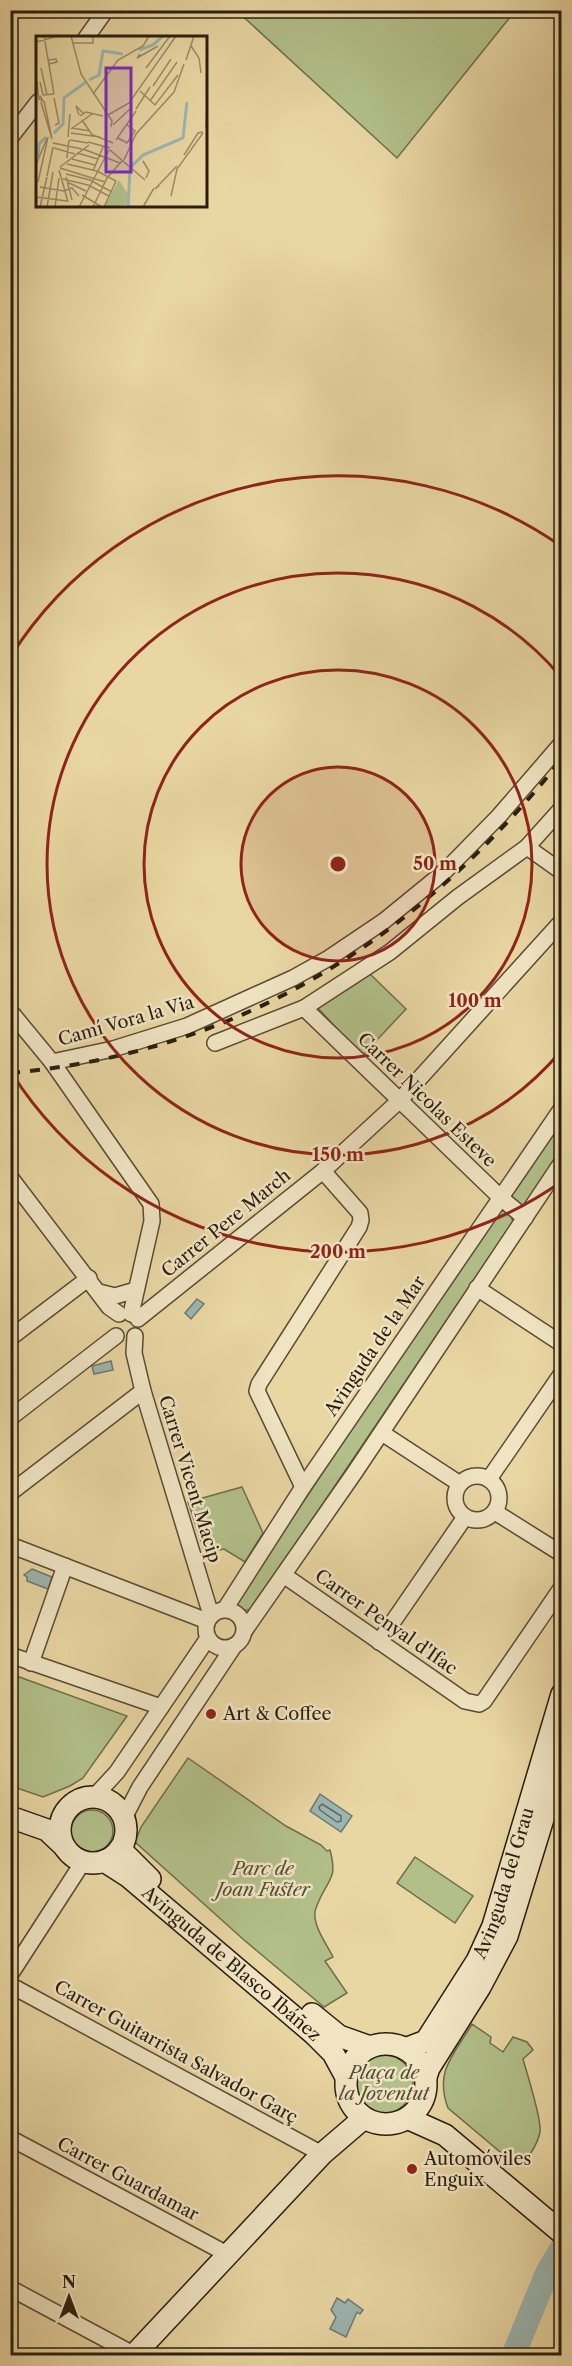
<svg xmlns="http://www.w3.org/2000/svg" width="572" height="2366" font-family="'Libre Caslon Text',serif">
<rect width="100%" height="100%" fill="#e8d6a3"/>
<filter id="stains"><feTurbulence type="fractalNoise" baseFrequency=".00333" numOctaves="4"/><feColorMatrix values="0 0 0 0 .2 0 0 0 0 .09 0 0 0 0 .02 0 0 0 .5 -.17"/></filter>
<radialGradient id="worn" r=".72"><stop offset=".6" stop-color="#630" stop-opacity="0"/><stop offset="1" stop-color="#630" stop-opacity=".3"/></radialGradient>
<g fill="#b2bf89" stroke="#6e6e4c" stroke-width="1.5">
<polygon points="237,11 515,11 397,158"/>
<polygon points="368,972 406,1009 362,1056 317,1007"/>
<polygon points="561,1118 561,1153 527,1206 520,1209 509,1195"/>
<polygon points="504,1211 511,1216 513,1222 251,1610 244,1610 235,1604 497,1212"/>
<polygon points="242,1487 263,1533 245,1562 224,1549 205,1553 188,1502"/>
<polygon points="11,1674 127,1716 83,1778 70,1786 43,1797 11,1786"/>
<path d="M 188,1758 L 286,1826 L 321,1845 L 327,1851 L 330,1850 C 338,1880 328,1878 318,1903 C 317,1906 315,1909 315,1912 C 313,1926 327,1945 333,1957 L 325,1961 L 347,1993 L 324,2007 L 244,1940 L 135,1842 L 141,1827 Z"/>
<circle cx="92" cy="1831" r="21"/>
<polygon points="415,1857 473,1896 455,1923 397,1883"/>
<path d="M 472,2024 L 491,2037 L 490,2043 L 503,2052 L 513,2037 L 527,2042 L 533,2050 L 523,2059 C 527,2074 542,2119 540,2132 C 538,2143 527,2162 518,2167 L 448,2108 C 434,2071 454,2055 472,2024 Z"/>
<circle cx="384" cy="2084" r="29"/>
</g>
<g fill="#9bb6b1" stroke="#6e7970" stroke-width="1.5">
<polygon points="197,1299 204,1304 191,1319 185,1313"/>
<polygon points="111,1361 113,1370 94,1374 92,1366"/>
<polygon points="32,1569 52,1577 48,1589 27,1581 27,1577 24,1575"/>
<polygon points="320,1794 352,1816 341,1832 310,1811"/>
<polygon points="337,2298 345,2303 348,2299 363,2310 360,2314 357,2312 346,2337 330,2329 336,2317 331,2310"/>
</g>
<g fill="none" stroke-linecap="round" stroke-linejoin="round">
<polygon stroke="#636a60" stroke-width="1.5" points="322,1804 341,1816 341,1821 337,1822 320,1810 319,1807"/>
<polyline stroke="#9bb6b1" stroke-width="24" points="513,2356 547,2273 562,2248"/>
<defs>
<g id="street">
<polyline points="86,38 106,10"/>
<polyline points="10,138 38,102"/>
<polyline points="527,847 562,872"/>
<polyline points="304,1008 500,1197 525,1218"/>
<polyline points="10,1011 52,1062 151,1204 152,1221 131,1314"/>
<polyline points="215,1043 304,1008 390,952 458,897 527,847 562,808"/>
<polyline points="52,1062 113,1049 187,1026 293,978 329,958 384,921 444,872 499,816 562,743"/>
<polyline points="10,1177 109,1307 119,1314"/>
<polyline points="477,1288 562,1344"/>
<polyline points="99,1292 115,1296 136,1290"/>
<polyline points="138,1319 323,1171 400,1100 562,921"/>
<polyline points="135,1336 134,1353 143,1391 211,1615"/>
<polyline points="10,1338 89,1278"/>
<polyline points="10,1418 116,1336"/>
<polyline points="382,1433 460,1484"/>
<circle cx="477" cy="1498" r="22"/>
<polyline points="489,1479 562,1373"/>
<polyline points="303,1487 257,1391 259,1384 359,1227 361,1220 360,1213 323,1171"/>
<polyline points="10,1493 143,1391"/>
<polyline points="495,1512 562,1554"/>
<polyline points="10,1545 207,1621"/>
<polyline points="285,1576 465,1701 479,1704 484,1701 562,1587"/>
<polyline points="225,1609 303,1487 562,1108"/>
<circle cx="225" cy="1629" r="19"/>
<polyline points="245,1630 355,1472 562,1162"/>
<polyline points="379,1642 465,1517"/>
<polyline points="10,1655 161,1707"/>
<polyline points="31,1663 65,1566"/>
<polyline points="94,1797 117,1772 208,1638"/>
<polyline points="124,1818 140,1787 234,1646"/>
<polyline points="10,1975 83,1862"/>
<polyline points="10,1985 322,2154"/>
<polyline points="10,2138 227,2254"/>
<polyline points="10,2288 133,2354"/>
</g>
<g id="secondary">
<circle cx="93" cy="1830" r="33"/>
<polyline points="10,1817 47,1830 64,1846"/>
<polyline points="120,1849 150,1879"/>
<path id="s1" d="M 104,1861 L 129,1877 L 314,2034 L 333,2053 L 346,2077"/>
<polyline points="312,2014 339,2036 370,2047"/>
<circle cx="386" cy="2084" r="40"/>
<path id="s2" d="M 405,2049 L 426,2041 L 477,1961 L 493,1926 L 562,1694"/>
<polyline points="426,2077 429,2068 480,1987 507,1936 562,1757"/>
<polyline points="407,2118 445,2135 562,2233"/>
<polyline points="133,2356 322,2154 364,2118"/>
</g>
</defs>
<use href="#street" stroke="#5a4b33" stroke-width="18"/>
<use href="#secondary" stroke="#2b1d0e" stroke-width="24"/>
<use href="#street" stroke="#f0e4c3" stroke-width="15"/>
<use href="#secondary" stroke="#f0e4c3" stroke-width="21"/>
<path stroke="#2b1d0e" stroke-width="4" stroke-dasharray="10 10" stroke-linecap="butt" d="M 10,1073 C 243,1052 418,938 562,759"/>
</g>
<circle cx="338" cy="864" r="97" fill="#8f2418" fill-opacity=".12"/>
<g fill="none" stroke="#8f2418" stroke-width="3">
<circle cx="338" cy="864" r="97"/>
<circle cx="338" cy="864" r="194"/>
<path d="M561 1051A291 291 0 1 1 561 677"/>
<path d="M561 1182A388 388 0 0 1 11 1072M11 656A388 388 0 0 1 561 546"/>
</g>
<g fill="#8f2418" stroke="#f0e4c3" stroke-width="2">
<circle cx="211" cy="1714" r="6"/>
<circle cx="412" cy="2169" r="6"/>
</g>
<g text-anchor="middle" stroke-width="5" stroke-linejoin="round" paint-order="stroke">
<g font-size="18" fill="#2b1d0e" stroke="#f0e4c3">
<text transform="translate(126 1021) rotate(-16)" y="6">Camí Vora la Via</text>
<text transform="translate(427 1100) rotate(44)" y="6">Carrer Nicolas Esteve</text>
<text transform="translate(226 1223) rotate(-39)" y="6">Carrer Pere March</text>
<text transform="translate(375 1346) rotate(-56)" y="6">Avinguda de la Mar</text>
<text transform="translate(190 1479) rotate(73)" y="6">Carrer Vicent Macip</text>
<text transform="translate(386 1622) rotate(35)" y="6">Carrer Penyal d'Ifac</text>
<text dy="6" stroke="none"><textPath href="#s2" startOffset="200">Avinguda del Grau</textPath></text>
<text dy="6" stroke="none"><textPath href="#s1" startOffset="164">Avinguda de Blasco Ibáñez</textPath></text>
<text transform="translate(176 2052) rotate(29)" y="6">Carrer Guitarrista Salvador Garç</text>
<text transform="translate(128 2179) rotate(28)" y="6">Carrer Guardamar</text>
</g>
<g font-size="18" fill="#2b1d0e" stroke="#f0e4c3" text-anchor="start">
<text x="223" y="1720">Art &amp; Coffee</text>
<text x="424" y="2165">Automóviles<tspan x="424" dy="21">Enguix</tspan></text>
</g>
<g font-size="18" font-style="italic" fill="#544e33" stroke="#f0e4c3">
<text x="263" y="1875">Parc de<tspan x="263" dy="21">Joan Fuster</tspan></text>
<text x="384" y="2079">Plaça de<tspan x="384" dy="21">la Joventut</tspan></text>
</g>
</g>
<g transform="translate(36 36)">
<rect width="171" height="171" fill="#e8d6a3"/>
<path d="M 83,144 L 92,158 L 90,169 L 68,171 Z" fill="#b2bf89"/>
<path fill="none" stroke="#9bb6b1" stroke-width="3" d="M 103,14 L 117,9 L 127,0M 53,44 L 63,39 L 67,15 L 87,18M 18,97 L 27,88 L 28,62 L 50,46M 2,121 L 3,108 L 10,101M 92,171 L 94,132 L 107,119 L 147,102 L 151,66"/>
<path fill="none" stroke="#9c8c67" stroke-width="1.5" d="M 8,0 L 18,58M 35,0 L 45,38 L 76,85 L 75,91M 0,6 L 22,0M 37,7 L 57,7 L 57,0M 155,10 L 163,22 L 165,37M 104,18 L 101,22 L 122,10M 12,24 L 20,23 L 21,26 L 13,28M 150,24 L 158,0M 5,32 L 11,59M 110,32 L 134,0M 0,38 L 3,63 L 7,65 L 4,60M 4,46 L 7,59 L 18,58M 117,50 L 135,23M 104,55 L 119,69 L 142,39M 57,58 L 82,24 L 107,10 L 113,0M 18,62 L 23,87 L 19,89M 114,65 L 141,26M 5,66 L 16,103 L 8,65M 100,73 L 114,51M 43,79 L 40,70 L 47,77M 72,79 L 93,67 L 140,0M 44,80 L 50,76 L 67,80M 46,84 L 57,100M 77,89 L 96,71M 36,92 L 54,95M 170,92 L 171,68M 35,93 L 56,78M 35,97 L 64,101M 57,99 L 77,107M 32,101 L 34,78M 82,102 L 91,107 L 99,95 L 91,89M 34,104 L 52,107M 80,104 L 100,75M 52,106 L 74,112M 17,107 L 46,113M 18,112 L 39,118M 47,113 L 84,127M 74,114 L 109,144M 41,117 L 62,123M 148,119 L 162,97 L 167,96M 31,122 L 33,104M 36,123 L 59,129M 88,124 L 100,98 L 138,56 L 148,28M 107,125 L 113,135 L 110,142M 31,128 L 61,135 L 80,145 L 68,171M 0,129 L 11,102M 24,131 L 53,109M 24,132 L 69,146M 23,134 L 32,166M 57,135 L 67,111M 30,138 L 54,144 L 76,156M 11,140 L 17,111M 30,141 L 36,164M 27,143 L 52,149 L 73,160M 2,146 L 12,101M 31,146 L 50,155M 123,150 L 119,153 L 141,130M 4,151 L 28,155 L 36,152 L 43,160M 46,159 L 66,171M 135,160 L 141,133 L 167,97M 0,161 L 31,165M 4,171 L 11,141M 11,171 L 17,136M 19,171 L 23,142M 43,171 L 73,114M 57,171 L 71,142 L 86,125M 107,171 L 118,152"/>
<path fill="#7b2cbf" fill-opacity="0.15" stroke="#7b2cbf" stroke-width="3" d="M 70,32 L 95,32 L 95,136 L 70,136 Z"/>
<rect width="171" height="171" fill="none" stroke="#2b1d0e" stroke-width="3"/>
</g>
<circle cx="338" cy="864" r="9" fill="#8f2418" stroke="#f0e4c3" stroke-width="3"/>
<g font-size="18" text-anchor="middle" font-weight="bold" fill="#8f2418" stroke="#f0e4c3" stroke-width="5" stroke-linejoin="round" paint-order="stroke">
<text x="435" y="870">50 m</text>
<text x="475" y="1007">100 m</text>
<text x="338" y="1161">150 m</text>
<text x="338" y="1258">200 m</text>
</g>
<rect width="572" height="2366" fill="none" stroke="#e8d6a3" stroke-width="36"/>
<rect x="12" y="12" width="548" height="2342" fill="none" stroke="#2b1d0e" stroke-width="3"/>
<rect x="18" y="18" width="536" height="2330" fill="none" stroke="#2b1d0e" stroke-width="1.5"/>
<g transform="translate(69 2297)" stroke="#f0e4c3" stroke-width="4.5" paint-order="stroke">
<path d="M0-4.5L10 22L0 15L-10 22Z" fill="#2b1d0e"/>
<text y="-9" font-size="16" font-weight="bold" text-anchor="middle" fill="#2b1d0e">N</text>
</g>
<rect width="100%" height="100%" filter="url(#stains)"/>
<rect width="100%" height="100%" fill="url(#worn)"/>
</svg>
